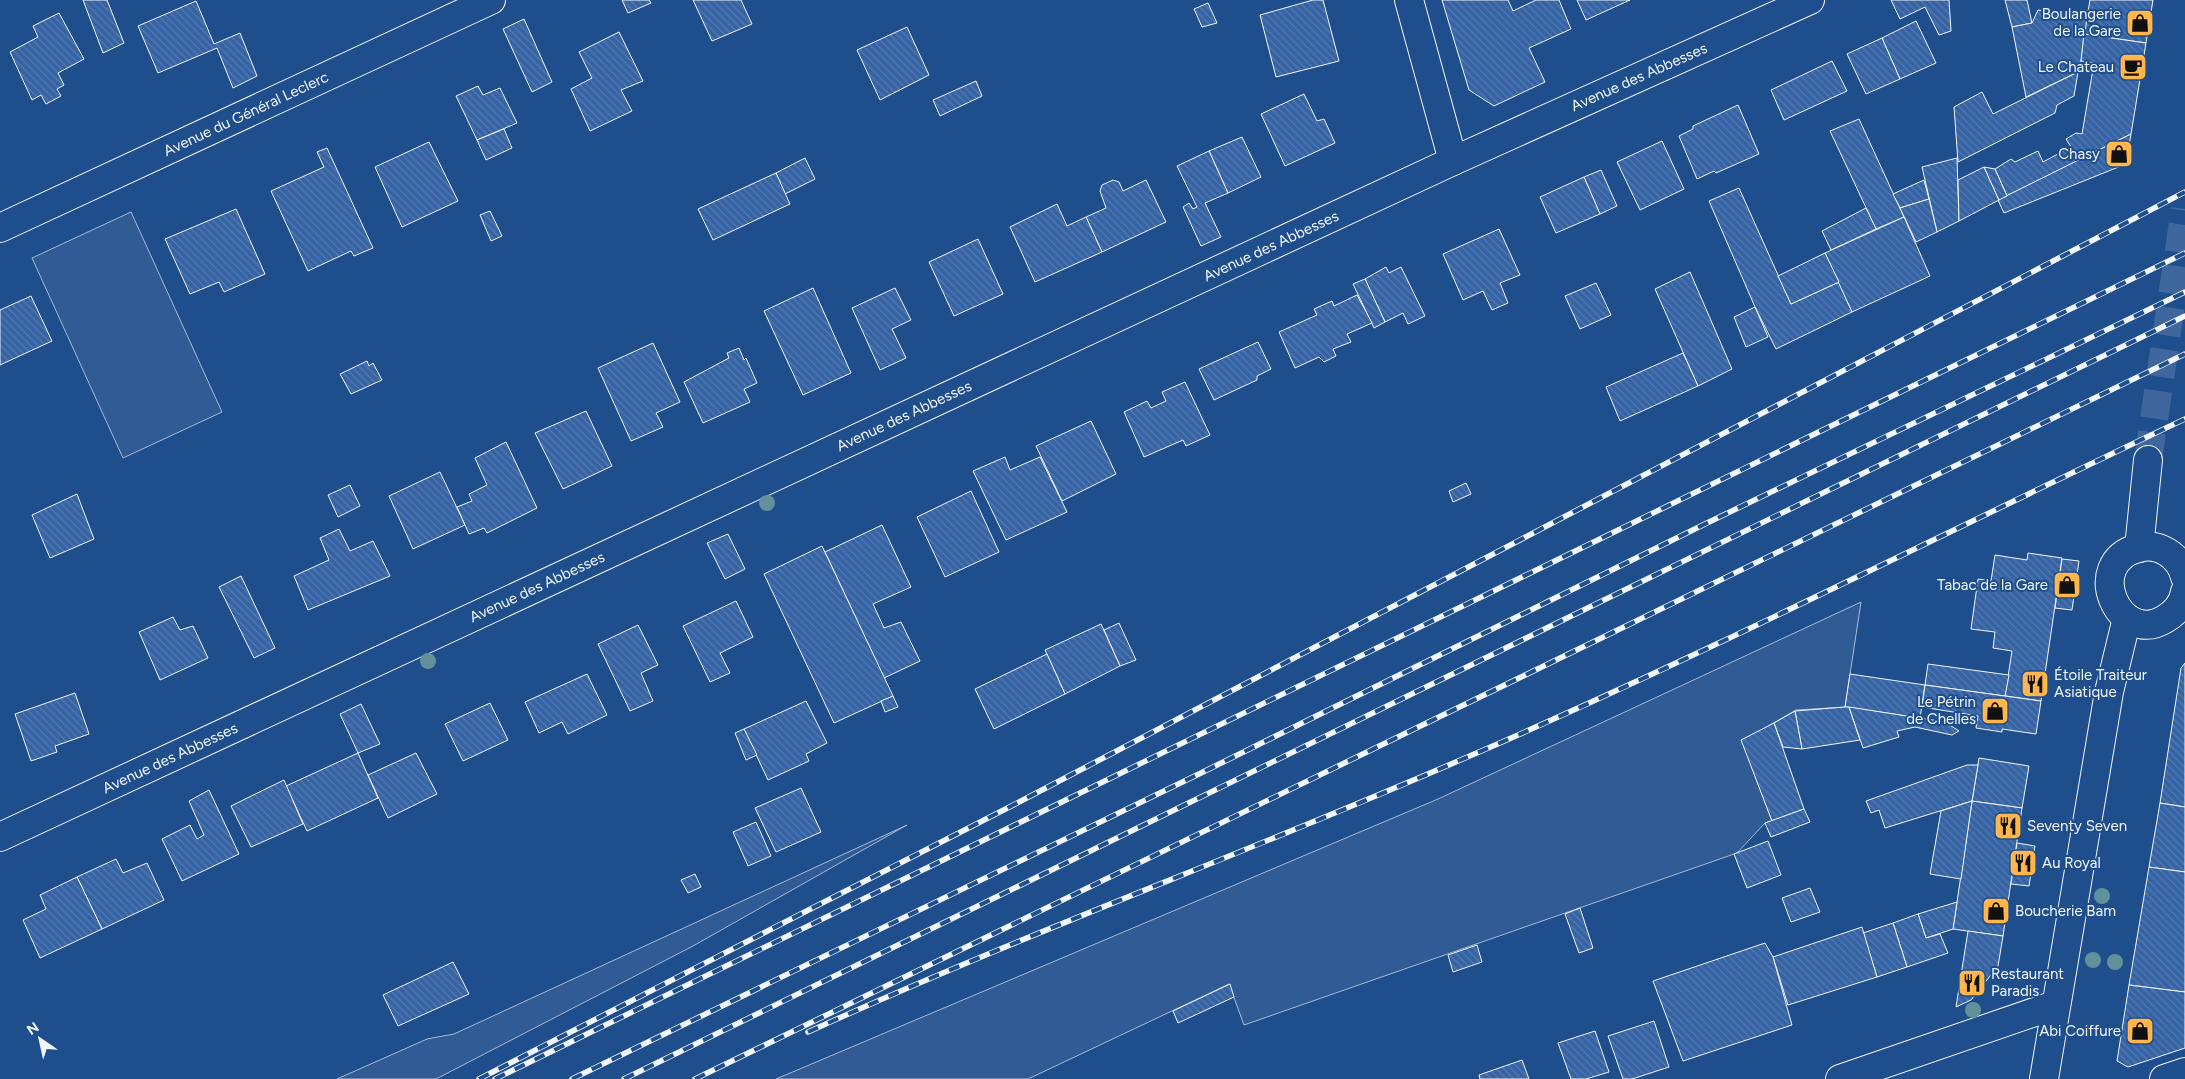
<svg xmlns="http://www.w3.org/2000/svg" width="2185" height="1079" font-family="Figtree,sans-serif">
<defs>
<pattern id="building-back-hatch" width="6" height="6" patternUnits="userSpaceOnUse" patternTransform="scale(1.25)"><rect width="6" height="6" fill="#3563a3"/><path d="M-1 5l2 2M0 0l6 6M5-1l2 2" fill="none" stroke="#537ab1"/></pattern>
</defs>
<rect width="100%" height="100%" fill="#1f4e8c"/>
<g fill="#305b95" stroke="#a8bbd7">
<polygon points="131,212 222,412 123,458 32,258"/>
<polygon points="1861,602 1845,707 1796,710 1742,741 1772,821 1765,823 1737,853 1244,1025 1229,984 1028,1079 776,1079 1438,799"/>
<polygon points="907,825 693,946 436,1079 337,1079 427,1039 454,1034"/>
</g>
<g fill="url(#building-back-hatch)" stroke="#f2f6ff">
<polygon points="83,0 107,0 124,43 103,53"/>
<polygon points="622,0 649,0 651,3 628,13"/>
<polygon points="693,0 741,0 752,24 712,41"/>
<polygon points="1313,0 1323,0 1339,61 1276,77 1260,15"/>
<polygon points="1442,0 1508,0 1513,11 1536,0 1559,0 1571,29 1529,48 1545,82 1494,106 1469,90"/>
<polygon points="1577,0 1630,0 1586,20"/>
<polygon points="1891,0 1949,0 1951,31 1939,35 1925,7 1900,19"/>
<polygon points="2005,0 2027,0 2032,23 2012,27"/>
<polygon points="2090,0 2153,0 2146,43 2084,34"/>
<polygon points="196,1 214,44 240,33 257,76 233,88 217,48 158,73 138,26"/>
<polygon points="1208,3 1217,23 1202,27 1194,9"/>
<polygon points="2038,10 2087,18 2081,61 2078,72 2026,97 2012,27 2032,23"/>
<polygon points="59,13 84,59 58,73 64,85 57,89 61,96 46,104 41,95 32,100 10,52 38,37 33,26"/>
<polygon points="524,19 552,82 532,92 503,29"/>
<polygon points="1916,21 1936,63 1900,79 1882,38"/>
<polygon points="907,27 929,75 880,100 857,50"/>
<polygon points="619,32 643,81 621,90 632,111 590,131 571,89 592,78 579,52"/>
<polygon points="2084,34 2146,43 2131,134 2007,196 1995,169 2011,159 2015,162 2038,151 2043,162 2071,147 2066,139 2076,133 2082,134 2094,63 2081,61"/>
<polygon points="1882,38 1900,79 1866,94 1847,54"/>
<polygon points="1832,61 1847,91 1784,120 1771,90"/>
<polygon points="2078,72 2074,96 2057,105 2055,113 1958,162 1954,107 1982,92 1993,114"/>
<polygon points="976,81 982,96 940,116 933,100"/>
<polygon points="478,86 483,95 500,88 517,123 477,140 456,96"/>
<polygon points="1304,94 1317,121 1324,119 1335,143 1285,166 1261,114"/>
<polygon points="1738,105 1759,154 1716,173 1714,171 1697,179 1679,136 1693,129 1693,126"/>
<polygon points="1859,119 1904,217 1876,229 1830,131"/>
<polygon points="504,129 512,148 486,160 477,140"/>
<polygon points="2131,134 2126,164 2004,213 1998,200"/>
<polygon points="1242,137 1261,177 1228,193 1209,151"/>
<polygon points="1662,141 1684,189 1640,210 1617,162"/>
<polygon points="429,142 458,201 402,227 375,167"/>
<polygon points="327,148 373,248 354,256 351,251 308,271 271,191 324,167 317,152"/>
<polygon points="1209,151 1228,193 1205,203 1221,237 1201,246 1183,207 1189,203 1193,209 1197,207 1177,166"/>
<polygon points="805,158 815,179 785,194 776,173"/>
<polygon points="1957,158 1959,221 1937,232 1922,167"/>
<polygon points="1984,167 1999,200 1959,221 1958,180"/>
<polygon points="1984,167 1995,169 2007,196 1999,200"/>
<polygon points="1601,170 1617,206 1600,214 1584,177"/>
<polygon points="776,173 790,204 713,240 698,209"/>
<polygon points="1584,177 1600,214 1556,233 1540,197"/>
<polygon points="1113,180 1119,182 1123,191 1146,180 1166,222 1102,252 1086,217 1106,208 1100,191 1102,185"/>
<polygon points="1924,180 1929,199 1900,208 1893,194"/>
<polygon points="1739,188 1791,304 1839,282 1852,312 1776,349 1755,307 1709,201"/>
<polygon points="1929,199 1937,232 1916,242 1900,208"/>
<polygon points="1057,204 1067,226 1086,217 1102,252 1035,282 1010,227"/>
<polygon points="1866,208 1876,229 1831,250 1822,231"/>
<polygon points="236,209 265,274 224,292 219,282 190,294 165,239"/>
<polygon points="490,211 502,236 491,241 480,215"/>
<polygon points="1904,217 1930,276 1852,312 1825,253"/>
<polygon points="1499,229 1520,275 1500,283 1508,303 1492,310 1483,291 1463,300 1443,254"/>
<polygon points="978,239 1003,294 954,316 929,262"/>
<polygon points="1825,253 1839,282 1791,304 1778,276"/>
<polygon points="1386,267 1389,273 1401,267 1425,316 1408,324 1403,313 1385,322 1365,279"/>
<polygon points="1690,272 1732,369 1698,386 1655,289"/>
<polygon points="1365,279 1385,322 1374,328 1353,284"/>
<polygon points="1596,283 1611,315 1580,329 1565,296"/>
<polygon points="813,288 851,373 803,395 764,311"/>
<polygon points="895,288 911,320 892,329 906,358 880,370 852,308"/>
<polygon points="1357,295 1372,323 1347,334 1351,342 1333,349 1336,356 1324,362 1319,357 1295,368 1279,332 1317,315 1314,309 1332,301 1334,306"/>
<polygon points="31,296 52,341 0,365 0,310"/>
<polygon points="1755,307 1768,337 1746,347 1734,317"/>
<polygon points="1258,342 1271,369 1257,376 1257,380 1214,400 1199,369"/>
<polygon points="653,343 680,402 656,413 663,427 631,441 598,368"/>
<polygon points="739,348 744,360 746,358 757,383 744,389 750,402 703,423 684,382 729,358 727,353"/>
<polygon points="1683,353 1698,386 1620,421 1606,387"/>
<polygon points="367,361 369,366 373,363 382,380 351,394 340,374"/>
<polygon points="1185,382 1210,435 1186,446 1183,440 1144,457 1124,412 1147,401 1151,408 1166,401 1162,392"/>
<polygon points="586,411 612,466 563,489 535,433"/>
<polygon points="1091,421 1116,474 1062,501 1036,446"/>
<polygon points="506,442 537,508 487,533 484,528 469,534 457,507 472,501 469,494 487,485 475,458"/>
<polygon points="1005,457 1010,470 1040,457 1067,512 1006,540 973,471"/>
<polygon points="440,472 465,525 413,549 389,496"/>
<polygon points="1466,483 1471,494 1453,502 1449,491"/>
<polygon points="350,485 360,506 338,517 328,495"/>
<polygon points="971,491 999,552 945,577 917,517"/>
<polygon points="77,494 94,539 50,558 32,515"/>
<polygon points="882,525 911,587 873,604 884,628 901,622 920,661 884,678 825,552"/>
<polygon points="339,529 350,551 373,541 390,576 308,610 294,576 329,560 320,538"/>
<polygon points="728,534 745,569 725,579 707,543"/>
<polygon points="822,546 893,696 834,723 764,574"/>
<polygon points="2028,553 2062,558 2041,701 2005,696 2012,651 1993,648 1995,632 1971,629 1978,579 1991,581 1995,555 2027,560"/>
<polygon points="2062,559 2079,561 2072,610 2055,608"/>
<polygon points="241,576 275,648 254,658 219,587"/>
<polygon points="736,601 753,637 720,653 730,673 710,682 683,626"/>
<polygon points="173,617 180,630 193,626 208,658 160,680 139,632"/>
<polygon points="1119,623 1136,660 1120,666 1104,630"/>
<polygon points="1101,624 1120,666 1065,694 1045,650"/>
<polygon points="638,625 658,665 641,673 653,701 630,711 598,644"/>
<polygon points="1047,654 1065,694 994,729 975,689"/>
<polygon points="2185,663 2185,807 2160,803 2181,668"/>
<polygon points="1928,664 2009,675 2005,696 1925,685"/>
<polygon points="587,674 607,715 568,734 562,722 539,733 525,702"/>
<polygon points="1850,674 1925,685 1920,718 1845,707"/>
<polygon points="1925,685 2041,701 2036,734 2002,729 2002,732 1976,728 1978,716 1922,707"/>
<polygon points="75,693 89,734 55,746 57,752 31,761 15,714"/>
<polygon points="893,696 898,707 885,712 881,701"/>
<polygon points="806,701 827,743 806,754 809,761 768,780 744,729"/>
<polygon points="490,703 508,740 463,761 445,724"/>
<polygon points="361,704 380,744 358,753 340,714"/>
<polygon points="1845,707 1849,707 1860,740 1802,749 1795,711"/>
<polygon points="1849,707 1945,722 1959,731 1952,735 1915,727 1897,731 1899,737 1863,748"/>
<polygon points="1795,711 1802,749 1783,747 1774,723"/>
<polygon points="1774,723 1804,809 1772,821 1741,740"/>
<polygon points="744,729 757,755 746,760 735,733"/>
<polygon points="358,753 378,798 307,831 286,786"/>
<polygon points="416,753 437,794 388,818 368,775"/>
<polygon points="1979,758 2029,766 2022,808 1972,801"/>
<polygon points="1967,765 1978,765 1972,801 1885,828 1879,810 1871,813 1866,801"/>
<polygon points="284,780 303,824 251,847 231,806"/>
<polygon points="801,788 821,832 776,852 755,808"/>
<polygon points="209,790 239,854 182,881 162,839 190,825 197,839 204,835 189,801"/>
<polygon points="1972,801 2022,808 2003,936 1953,929"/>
<polygon points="1972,801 1961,879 1930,874 1941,811"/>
<polygon points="2160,803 2185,807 2185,872 2149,867"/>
<polygon points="1804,809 1810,822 1771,837 1765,823"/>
<polygon points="756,822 771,856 748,866 733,832"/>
<polygon points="1768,841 1781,875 1747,888 1734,854"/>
<polygon points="2017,843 2035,846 2029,886 2011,884"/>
<polygon points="116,859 123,873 147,863 164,900 102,929 77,877"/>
<polygon points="2149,867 2185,872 2185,992 2129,985"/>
<polygon points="695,874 701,887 688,893 681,880"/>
<polygon points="77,877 102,929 40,958 23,920 46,909 40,895"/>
<polygon points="1810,888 1820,912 1791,922 1782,898"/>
<polygon points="1957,902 1953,929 1926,938 1918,914"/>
<polygon points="1580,908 1593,948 1579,953 1565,914"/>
<polygon points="1918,914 1926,938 1940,934 1948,953 1907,967 1893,923"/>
<polygon points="1893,923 1907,967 1877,977 1863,933"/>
<polygon points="1862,927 1877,977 1788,1005 1773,957"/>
<polygon points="1968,931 2003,936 1998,966 1971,1000 1956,1007"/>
<polygon points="1765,943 1773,957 1792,1025 1683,1061 1653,981"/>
<polygon points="1477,945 1482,962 1453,972 1448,955"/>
<polygon points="453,962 469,994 398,1026 383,995"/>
<polygon points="1230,984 1234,997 1178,1023 1173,1011"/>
<polygon points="2129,985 2185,992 2185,1048 2128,1067 2117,1061"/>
<polygon points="1654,1021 1669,1067 1632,1079 1623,1079 1608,1036"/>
<polygon points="1595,1031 1609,1072 1586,1079 1571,1079 1558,1043"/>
<polygon points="1522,1060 1529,1079 1480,1079 1479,1075"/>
</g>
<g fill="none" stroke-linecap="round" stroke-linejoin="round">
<polyline stroke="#3f679d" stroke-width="28" stroke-dasharray="28 14" stroke-linecap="butt" points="2148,460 2185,209"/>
<defs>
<g id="minor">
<polyline points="1409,0 1453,161"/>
<polyline points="0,228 491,0"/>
<polyline points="2139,548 2148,460"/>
<path d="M 2185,577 C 2180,556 2159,542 2138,548 C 2082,563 2119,647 2165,619 C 2175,613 2183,604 2185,592"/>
<polyline points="0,837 1453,161 1810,0"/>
<polyline points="1840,1079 2055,1005"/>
<polyline points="2044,1079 2109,692 2127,618"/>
<polyline points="2164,1079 2185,1072"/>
</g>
</defs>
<use href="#minor" stroke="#f2f6ff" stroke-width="30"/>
<use href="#minor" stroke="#1f4e8c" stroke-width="28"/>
<defs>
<g id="rail">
<path d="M 808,1032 C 1026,933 1252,851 1472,755 C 1713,651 1948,531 2185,419"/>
<polyline points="479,1079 1021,801 2185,192"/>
<polyline points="495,1079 2185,253"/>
<polyline points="572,1079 1203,772 1707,523 2185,292"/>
<polyline points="624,1079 2185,316"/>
<polyline points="695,1079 2185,354"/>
</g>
</defs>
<use href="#rail" stroke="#f2f6ff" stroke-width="5.5"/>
<use href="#rail" stroke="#1f4e8c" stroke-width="4" stroke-dasharray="11" stroke-linecap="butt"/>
</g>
<g fill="#61919a">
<circle cx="767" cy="503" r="8"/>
<circle cx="428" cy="661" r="8"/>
<circle cx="2102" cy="896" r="8"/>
<circle cx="2093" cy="960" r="8"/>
<circle cx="2115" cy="962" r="8"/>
<circle cx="1973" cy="1010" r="8"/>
</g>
<defs>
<symbol id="shop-square" viewBox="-11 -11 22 22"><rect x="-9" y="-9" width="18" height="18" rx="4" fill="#ffb74d" stroke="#1f4e8c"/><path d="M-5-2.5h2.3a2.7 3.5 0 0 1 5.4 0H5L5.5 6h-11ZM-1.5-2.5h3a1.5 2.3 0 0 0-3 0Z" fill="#111"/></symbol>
<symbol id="cafe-square" viewBox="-11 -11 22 22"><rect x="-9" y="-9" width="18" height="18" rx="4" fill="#ffb74d" stroke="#1f4e8c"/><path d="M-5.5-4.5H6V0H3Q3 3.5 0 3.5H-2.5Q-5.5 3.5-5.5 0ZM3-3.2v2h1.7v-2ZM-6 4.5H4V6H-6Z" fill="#111"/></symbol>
<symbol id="restaurant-square" viewBox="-11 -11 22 22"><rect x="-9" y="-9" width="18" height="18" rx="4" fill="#ffb74d" stroke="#1f4e8c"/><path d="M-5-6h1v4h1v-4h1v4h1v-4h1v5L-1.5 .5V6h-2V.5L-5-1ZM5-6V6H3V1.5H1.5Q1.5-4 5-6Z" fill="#111"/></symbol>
</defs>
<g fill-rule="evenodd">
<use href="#shop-square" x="2124" y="7" width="32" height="32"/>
<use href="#cafe-square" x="2117" y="51" width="32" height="32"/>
<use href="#shop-square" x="2103" y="138" width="32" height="32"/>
<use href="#shop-square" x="2051" y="569" width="32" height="32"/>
<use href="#restaurant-square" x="2019" y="668" width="32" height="32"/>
<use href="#shop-square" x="1979" y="695" width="32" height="32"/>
<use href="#restaurant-square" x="1992" y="810" width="32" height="32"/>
<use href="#restaurant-square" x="2007" y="847" width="32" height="32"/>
<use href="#shop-square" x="1980" y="895" width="32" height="32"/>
<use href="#restaurant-square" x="1956" y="967" width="32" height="32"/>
<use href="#shop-square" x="2124" y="1015" width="32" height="32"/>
</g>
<g text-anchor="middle" stroke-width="4" stroke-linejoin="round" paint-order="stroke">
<g font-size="15" fill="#f2f6ff" stroke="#1f4e8c" text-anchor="end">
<text x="2121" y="19">Boulangerie<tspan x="2121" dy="17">de la Gare</tspan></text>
<text x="2114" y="72">Le Chateau</text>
<text x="2100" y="159">Chasy</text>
<text x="2048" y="590">Tabac de la Gare</text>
<text x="2054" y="680" text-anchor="start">Étoile Traiteur<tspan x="2054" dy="17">Asiatique</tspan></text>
<text x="1976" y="707">Le Pétrin<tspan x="1976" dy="17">de Chelles</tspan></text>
<text x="2027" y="831" text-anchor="start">Seventy Seven</text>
<text x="2042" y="868" text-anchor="start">Au Royal</text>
<text x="2015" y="916" text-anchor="start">Boucherie Bam</text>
<text x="1991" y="979" text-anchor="start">Restaurant<tspan x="1991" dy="17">Paradis</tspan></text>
<text x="2121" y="1036">Abi Coiffure</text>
</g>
<g font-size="15" fill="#f2f6ff" stroke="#1f4e8c">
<text transform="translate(1639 77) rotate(-24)" y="5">Avenue des Abbesses</text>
<text transform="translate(246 114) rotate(-25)" y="5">Avenue du Général Leclerc</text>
<text transform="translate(1271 246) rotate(-25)" y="5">Avenue des Abbesses</text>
<text transform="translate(904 416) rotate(-25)" y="5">Avenue des Abbesses</text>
<text transform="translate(537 587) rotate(-25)" y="5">Avenue des Abbesses</text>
<text transform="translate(170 758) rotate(-25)" y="5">Avenue des Abbesses</text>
</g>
</g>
<g transform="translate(40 1039) rotate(326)" stroke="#1f4e8c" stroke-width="4" paint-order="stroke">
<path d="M0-4L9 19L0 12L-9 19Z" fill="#f2f6ff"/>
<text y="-8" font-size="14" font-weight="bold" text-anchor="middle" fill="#f2f6ff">N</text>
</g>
</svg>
